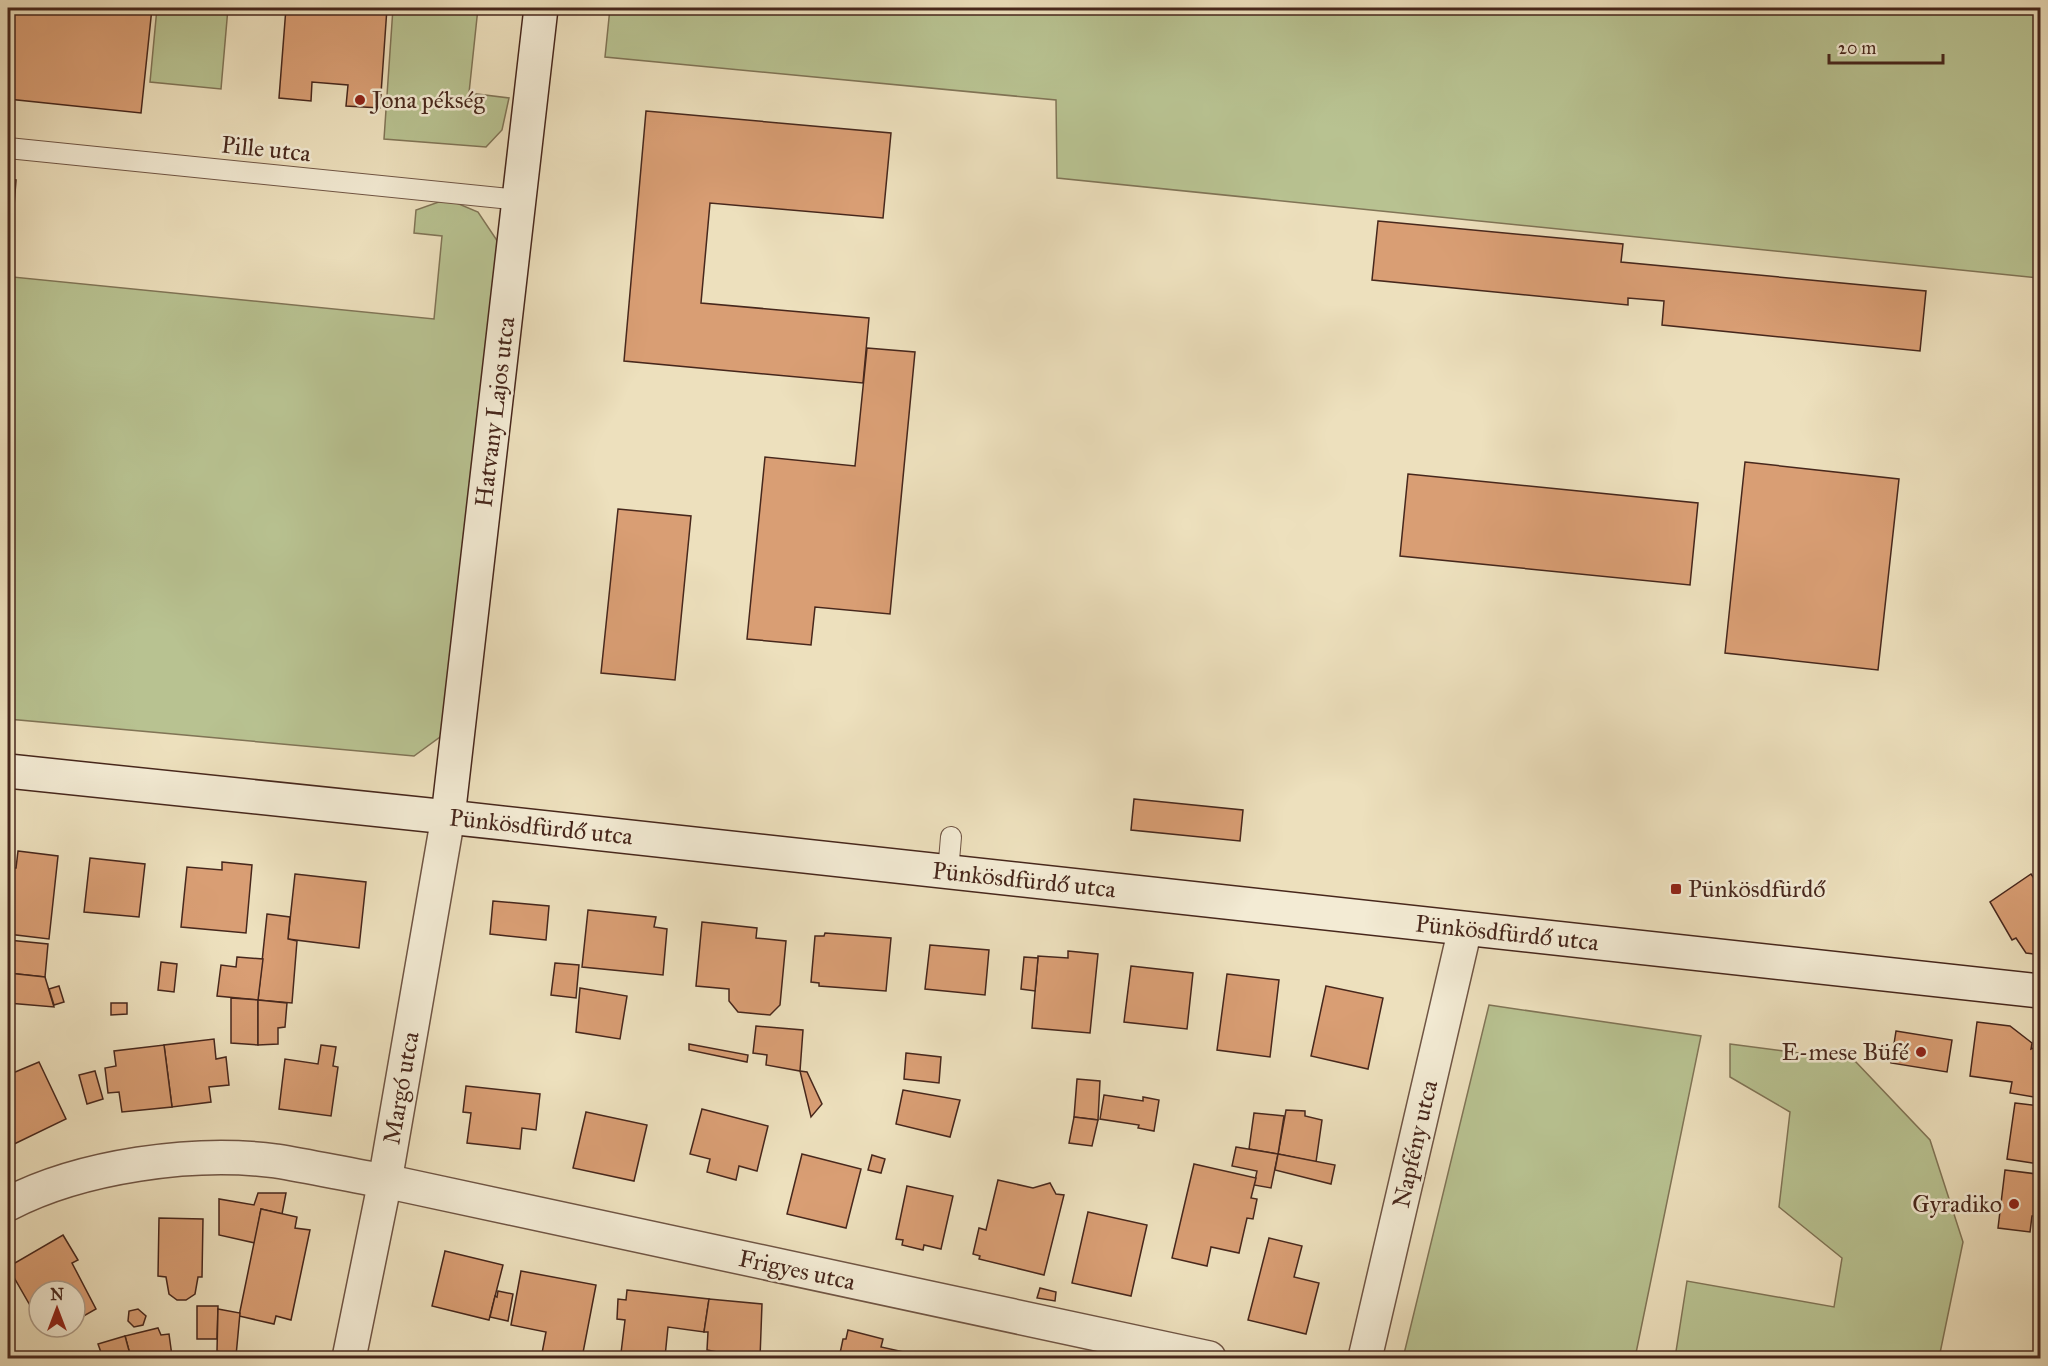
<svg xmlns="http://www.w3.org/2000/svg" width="2048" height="1366" font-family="'IM FELL Great Primer',serif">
<rect width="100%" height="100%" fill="#ede0bd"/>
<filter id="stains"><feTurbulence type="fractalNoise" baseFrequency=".00333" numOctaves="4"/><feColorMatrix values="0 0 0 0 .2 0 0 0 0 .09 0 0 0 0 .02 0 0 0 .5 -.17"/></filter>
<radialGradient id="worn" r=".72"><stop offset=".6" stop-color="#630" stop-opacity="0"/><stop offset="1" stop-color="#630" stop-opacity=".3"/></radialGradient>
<g fill="#b8c291" stroke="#807456" stroke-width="1.5">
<polygon points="157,8 228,8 221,89 150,82"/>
<polygon points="393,8 478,8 469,93 509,98 502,130 486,147 384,139"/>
<polygon points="610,8 2040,8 2040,278 1057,178 1056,100 605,57"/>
<polygon points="447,199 478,212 500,245 444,734 414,756 8,719 8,341 13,277 434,319 442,236 414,233 416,210"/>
<polygon points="1489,1005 1701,1036 1635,1358 1403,1358"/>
<polygon points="1730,1044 1854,1060 1930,1140 1963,1242 1939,1358 1675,1358 1687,1281 1834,1307 1842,1258 1779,1207 1790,1112 1730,1077"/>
</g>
<g fill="#d99e74" stroke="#47271c" stroke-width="1.5">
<polygon points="8,8 152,8 141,113 8,99"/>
<polygon points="286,8 387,8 380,108 346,106 348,85 312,82 311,101 279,98"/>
<polygon points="646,111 891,133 883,218 710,203 701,303 869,318 863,383 624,361"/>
<polygon points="8,179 16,180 8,286"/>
<polygon points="1378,221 1623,244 1621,262 1926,291 1920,351 1662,325 1664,301 1628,298 1628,305 1372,280"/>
<polygon points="867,348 915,352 890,614 815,607 811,645 747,639 765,457 855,466"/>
<polygon points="1745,462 1899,479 1878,670 1725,653"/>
<polygon points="1408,474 1698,503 1690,585 1400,556"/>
<polygon points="618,509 691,516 675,680 601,673"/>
<polygon points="1134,799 1243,810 1240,841 1131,830"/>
<polygon points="18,851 58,856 49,939 8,934 8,868 16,868"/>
<polygon points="90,858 145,864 139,917 84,912"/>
<polygon points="222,862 252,865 246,933 181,927 187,867 222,870"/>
<polygon points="295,874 366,882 359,948 288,939"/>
<polygon points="2031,874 2040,887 2040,950 2034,954 2026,953 2016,938 2012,940 1990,902"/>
<polygon points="493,901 549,906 546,940 490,934"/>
<polygon points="588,910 656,917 654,927 667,929 663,975 582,967"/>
<polygon points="267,914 290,917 288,939 297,941 292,1003 258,1000"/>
<polygon points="702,922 757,928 756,938 786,941 780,1005 770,1015 738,1012 729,1001 729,989 696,986"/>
<polygon points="825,933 891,938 886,991 819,986 819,983 811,982 815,936 824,936"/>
<polygon points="8,940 48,944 45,977 8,973"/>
<polygon points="930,945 989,950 985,995 925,989"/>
<polygon points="1068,951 1098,954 1090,1033 1032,1028 1038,956 1068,958"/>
<polygon points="237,957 263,959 258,1000 217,996 221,965 236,967"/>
<polygon points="1024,957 1038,958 1035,991 1021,989"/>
<polygon points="161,962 177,964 174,992 158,990"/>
<polygon points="555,963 579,965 576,998 551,995"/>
<polygon points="1131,966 1193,973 1187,1029 1124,1022"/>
<polygon points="8,973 45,977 54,1007 8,1003"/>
<polygon points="1227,974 1279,980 1270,1057 1217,1050"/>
<polygon points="59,986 64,1002 54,1005 49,989"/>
<polygon points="1326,986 1383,998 1368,1069 1311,1056"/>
<polygon points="580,988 627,996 620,1039 576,1032"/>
<polygon points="231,998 258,1000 258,1045 231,1043"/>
<polygon points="258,1000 287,1003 285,1027 278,1028 278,1044 258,1045"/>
<polygon points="111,1003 127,1003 127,1014 111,1015"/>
<polygon points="1977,1022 2010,1026 2032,1043 2031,1049 2036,1047 2040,1052 2040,1098 2010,1093 2012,1082 1970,1076"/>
<polygon points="756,1026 803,1030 800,1071 766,1065 767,1055 753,1053"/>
<polygon points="1896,1031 1952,1040 1947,1072 1891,1063"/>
<polygon points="214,1039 216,1059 226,1057 229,1085 209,1087 211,1102 172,1107 164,1045"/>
<polygon points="689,1044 748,1055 747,1062 689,1050"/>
<polygon points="164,1045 172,1107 122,1112 119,1092 108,1093 105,1068 116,1066 114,1051"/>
<polygon points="321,1045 336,1047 333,1066 338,1067 331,1116 279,1109 285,1059 318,1064"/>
<polygon points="906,1053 941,1057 939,1083 904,1079"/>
<polygon points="39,1062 66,1119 8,1147 8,1075"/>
<polygon points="95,1071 103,1099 87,1104 79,1075"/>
<polygon points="800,1071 807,1072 822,1104 811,1117"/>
<polygon points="1077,1079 1100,1081 1098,1120 1074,1117"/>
<polygon points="466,1086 540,1094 536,1130 522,1128 520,1149 467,1143 471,1113 463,1112"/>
<polygon points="903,1090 960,1100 950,1137 896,1124"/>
<polygon points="1104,1095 1143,1101 1143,1097 1159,1100 1154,1131 1138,1128 1139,1125 1100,1119"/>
<polygon points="2015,1103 2040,1106 2039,1164 2007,1159"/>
<polygon points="702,1109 768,1126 757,1171 739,1166 736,1180 707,1172 710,1159 690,1154"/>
<polygon points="1286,1110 1305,1111 1305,1116 1322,1120 1316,1162 1278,1154"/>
<polygon points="586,1112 647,1125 634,1181 573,1168"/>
<polygon points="1254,1113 1284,1116 1278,1154 1249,1149"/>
<polygon points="1074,1117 1098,1120 1092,1146 1069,1143"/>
<polygon points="1236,1147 1278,1154 1271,1188 1254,1185 1257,1171 1232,1166"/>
<polygon points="802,1154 861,1169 846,1228 787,1214"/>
<polygon points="1278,1154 1335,1165 1331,1184 1275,1170"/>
<polygon points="872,1155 885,1159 881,1173 868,1170"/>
<polygon points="1194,1164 1256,1178 1251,1198 1257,1199 1253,1219 1247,1218 1239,1253 1211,1247 1207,1266 1172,1258"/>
<polygon points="2005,1170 2037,1174 2034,1194 2040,1195 2038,1216 2032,1216 2030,1232 1998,1228"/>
<polygon points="998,1180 1033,1188 1050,1183 1056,1194 1064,1195 1044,1275 979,1259 980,1256 973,1254 979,1228 986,1230"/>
<polygon points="907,1186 953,1196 941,1249 924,1245 923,1250 902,1245 903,1240 896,1239"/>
<polygon points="258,1193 286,1193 282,1214 261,1209 255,1243 219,1235 219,1199 254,1205"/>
<polygon points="261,1209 297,1217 295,1228 310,1230 291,1320 276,1316 274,1324 239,1316"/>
<polygon points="1088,1212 1147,1225 1131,1296 1072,1283"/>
<polygon points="159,1218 203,1219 202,1277 198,1277 195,1294 186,1300 177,1300 169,1294 166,1277 158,1276"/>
<polygon points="63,1235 78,1260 72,1263 96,1309 75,1321 75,1291 39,1291 39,1321 8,1267"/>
<polygon points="1269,1238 1302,1246 1294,1277 1319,1283 1306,1334 1248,1320"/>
<polygon points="445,1251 503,1265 489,1320 432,1306"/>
<polygon points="521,1271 596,1285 582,1358 542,1353 546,1332 511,1325"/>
<polygon points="1040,1288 1056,1292 1055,1301 1037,1298"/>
<polygon points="627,1290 709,1299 704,1332 668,1327 665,1357 621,1353 625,1320 617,1319 618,1299 626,1300"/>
<polygon points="498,1291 513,1294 508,1321 490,1317 495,1296 497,1297"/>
<polygon points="709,1299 762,1304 760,1358 722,1358 723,1353 707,1350 708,1332 704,1332"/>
<polygon points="197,1306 218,1306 217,1339 197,1339"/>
<polygon points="138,1309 146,1316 143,1325 134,1327 128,1321 129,1311"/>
<polygon points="218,1309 240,1313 236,1356 217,1351"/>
<polygon points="158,1328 161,1335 169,1334 172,1356 131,1358 125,1336"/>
<polygon points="848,1330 883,1339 881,1347 904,1352 902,1358 839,1358 843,1339 846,1339"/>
<polygon points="125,1336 131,1358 103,1358 98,1344"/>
<polygon points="8,1339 13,1346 8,1351"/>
<polygon points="181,1354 181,1358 153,1358"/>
</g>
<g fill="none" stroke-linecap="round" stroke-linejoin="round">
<defs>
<g id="lane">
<polyline points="8,148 520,200"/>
<polyline points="948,872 951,837"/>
</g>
<g id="street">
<path d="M 8,1204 C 81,1166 194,1150 276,1161 C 313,1167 349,1175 385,1181 L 1209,1358"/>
<polyline points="349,1358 385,1181 448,817"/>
<polyline points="1365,1358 1465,929"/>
</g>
<g id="secondary">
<polyline points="8,771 448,817 2040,991"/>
<polyline points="448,817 541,8"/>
</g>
</defs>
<use href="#lane" stroke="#705544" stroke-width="22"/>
<use href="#street" stroke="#705544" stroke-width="36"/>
<use href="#secondary" stroke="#47271c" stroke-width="36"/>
<use href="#lane" stroke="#f3ebd4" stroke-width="20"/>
<use href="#street" stroke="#f3ebd4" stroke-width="33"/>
<use href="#secondary" stroke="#f3ebd4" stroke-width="33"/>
</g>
<g fill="#8f2418" stroke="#f3ebd4" stroke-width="2">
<circle cx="360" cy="100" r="6"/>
<rect x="1670" y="883" width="12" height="12" rx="3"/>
<circle cx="1921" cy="1052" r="6"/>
<circle cx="2014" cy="1204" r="6"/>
</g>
<g text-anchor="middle" stroke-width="5" stroke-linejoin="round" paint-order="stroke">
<g font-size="24" fill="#47271c" stroke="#f3ebd4" text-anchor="start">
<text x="372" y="108">Jona pékség</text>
<text x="1688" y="897">Pünkösdfürdő</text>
<text x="1909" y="1060" text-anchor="end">E-mese Büfé</text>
<text x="2002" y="1212" text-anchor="end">Gyradiko</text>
</g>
<g font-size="24" fill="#47271c" stroke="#f3ebd4">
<text transform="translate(266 149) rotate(6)" y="8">Pille utca</text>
<text transform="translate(495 412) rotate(-83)" y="8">Hatvany Lajos utca</text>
<text transform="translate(541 827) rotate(6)" y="8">Pünkösdfürdő utca</text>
<text transform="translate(1024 880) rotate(6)" y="8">Pünkösdfürdő utca</text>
<text transform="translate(1507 933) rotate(6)" y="8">Pünkösdfürdő utca</text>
<text transform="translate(401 1088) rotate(-80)" y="8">Margó utca</text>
<text transform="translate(1415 1144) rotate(-77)" y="8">Napfény utca</text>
<text transform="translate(797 1270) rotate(12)" y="8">Frigyes utca</text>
</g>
</g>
<rect width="2048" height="1366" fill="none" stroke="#ede0bd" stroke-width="30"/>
<rect x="9" y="9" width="2030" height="1348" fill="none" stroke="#47271c" stroke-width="3"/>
<rect x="15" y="15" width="2018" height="1336" fill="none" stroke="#47271c" stroke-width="1.5"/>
<g transform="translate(57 1309)"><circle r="28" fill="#f3ebd4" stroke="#ae9d8a" stroke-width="1.5"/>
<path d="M0-4.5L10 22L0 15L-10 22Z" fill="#8f2418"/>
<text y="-9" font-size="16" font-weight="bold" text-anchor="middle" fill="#47271c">N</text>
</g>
<path d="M1829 54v9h114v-9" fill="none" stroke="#47271c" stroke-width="3"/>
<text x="1838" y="54" font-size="18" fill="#47271c" stroke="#f3ebd4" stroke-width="4.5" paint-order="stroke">20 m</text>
<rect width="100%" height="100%" filter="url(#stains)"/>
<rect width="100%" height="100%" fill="url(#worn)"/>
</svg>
